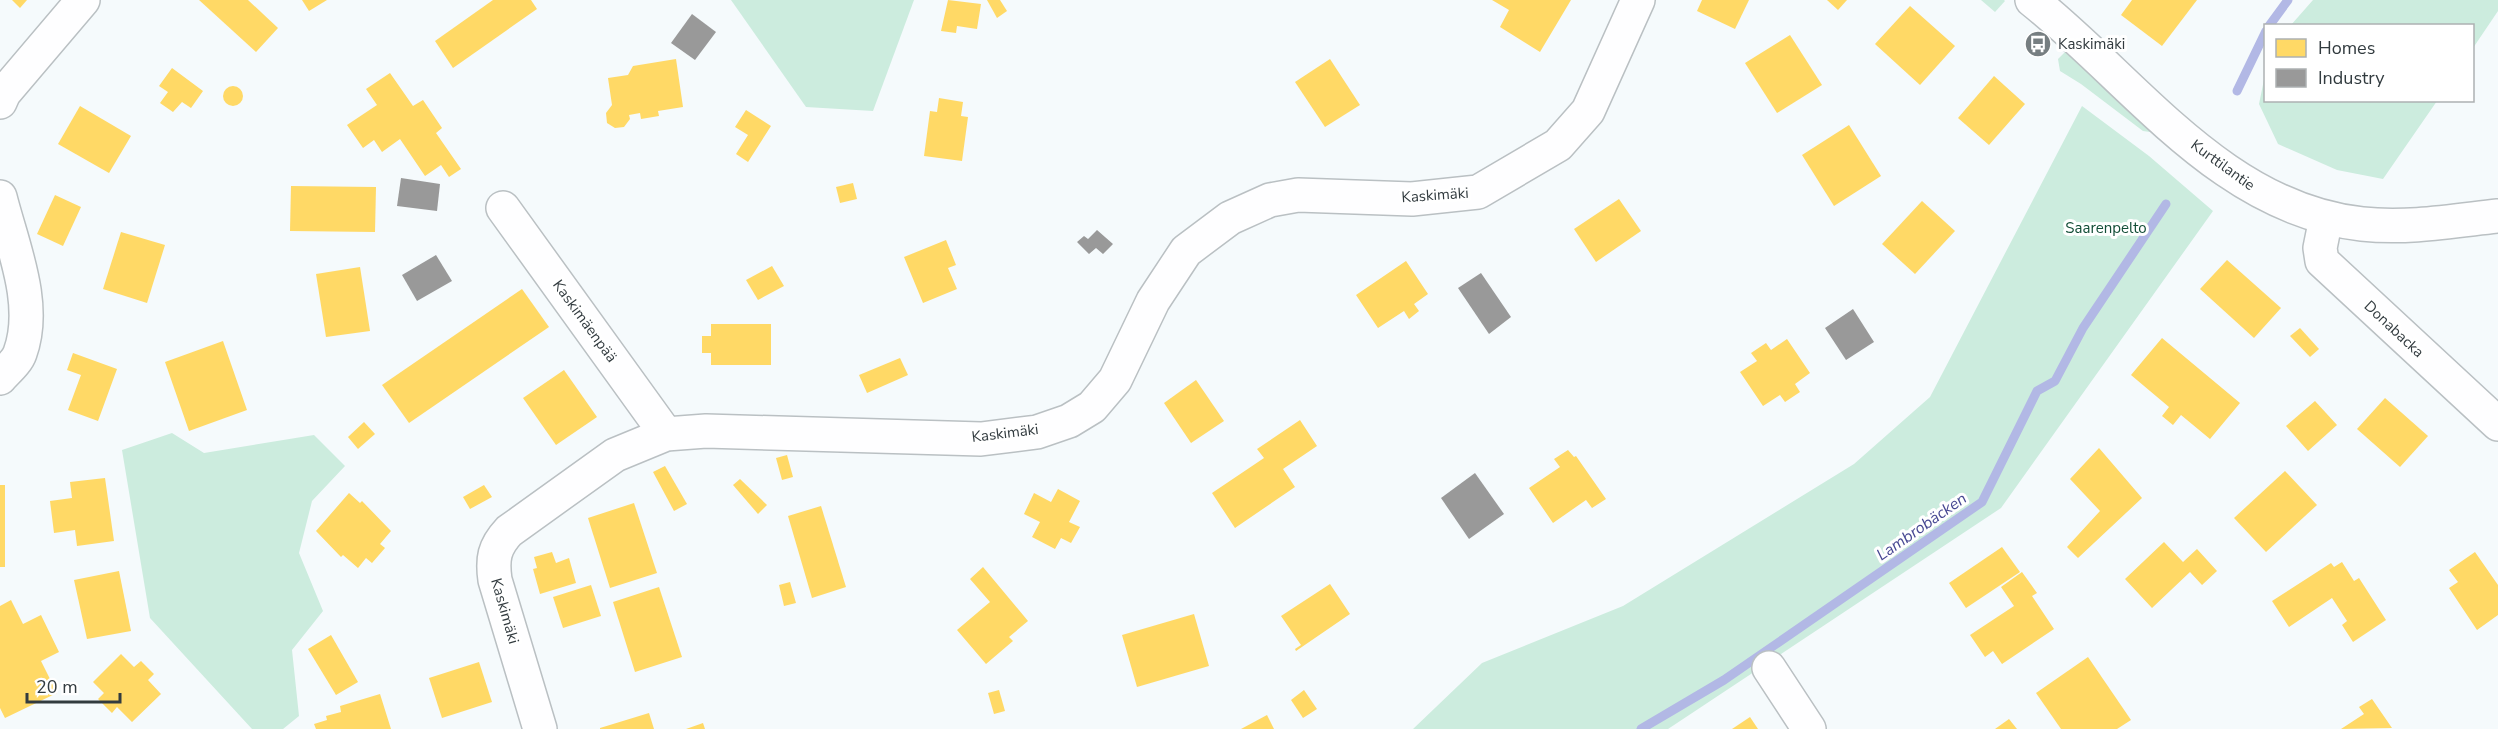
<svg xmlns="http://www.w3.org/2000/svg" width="2498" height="729" font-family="'Nunito Sans',sans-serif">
<rect width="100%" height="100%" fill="#f5fafc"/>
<g fill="#ccecde">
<polygon points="731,0 914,0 873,111 806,107"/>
<polygon points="1981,0 2004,0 2005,1 1995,12"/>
<polygon points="2313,0 2498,0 2498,11 2473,48 2472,26 2291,25"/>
<polygon points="2065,52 2155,128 2150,132 2143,131 2081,84 2060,71 2058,59"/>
<polygon points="2265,75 2266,100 2437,101 2383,179 2337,170 2278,144 2259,104"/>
<polygon points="2082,106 2149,156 2213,211 2001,508 1668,729 1413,729 1482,663 1623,606 1854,464 1930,397"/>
<polygon points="172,433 204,453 314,435 345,466 312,501 299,553 323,611 292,650 299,716 283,729 252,729 150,618 122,450"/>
</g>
<g fill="#ffd966">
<polygon points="12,0 27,0 20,8"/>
<polygon points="199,0 248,0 278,28 256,52"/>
<polygon points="302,0 327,0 309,11"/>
<polygon points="493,0 531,0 537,9 453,68 435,41"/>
<polygon points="948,0 981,4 977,29 957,26 956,33 941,31"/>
<polygon points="987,0 1000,0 1007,11 997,18"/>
<polygon points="1492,0 1571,0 1540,52 1500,27 1509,10"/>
<polygon points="1702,0 1749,0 1735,29 1697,11"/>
<polygon points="1827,0 1847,0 1838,10"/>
<polygon points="2132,0 2197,0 2162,46 2121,15"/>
<polygon points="1910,6 1955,46 1920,85 1875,44"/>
<polygon points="1790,35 1822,85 1777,113 1745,63"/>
<polygon points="676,59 683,107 658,111 659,116 641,119 640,113 629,115 630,119 624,127 615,128 607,123 606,113 612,105 608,78 628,75 633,66"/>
<polygon points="1330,59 1360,105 1325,127 1295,82"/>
<polygon points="172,68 203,91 191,108 182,102 173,112 160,103 168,92 159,86"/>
<polygon points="390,73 413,106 423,100 442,128 436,133 461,169 449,177 441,165 425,176 400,139 382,152 374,140 363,148 347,125 377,105 366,89"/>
<polygon points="1994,76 2025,104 1989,145 1958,118"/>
<circle cx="233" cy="96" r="10"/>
<polygon points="939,98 963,102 961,116 968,117 962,161 924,156 930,111 937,112"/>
<polygon points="80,106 131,136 109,173 58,144"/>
<polygon points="746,110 771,126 748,162 736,154 748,135 735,127"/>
<polygon points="1849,125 1881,176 1834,206 1802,155"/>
<polygon points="853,183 857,199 840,203 836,187"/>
<polygon points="291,186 376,187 375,232 290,231"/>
<polygon points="55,195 81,207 63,246 37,234"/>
<polygon points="1619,199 1641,231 1596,262 1574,229"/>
<polygon points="1922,201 1955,231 1915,274 1882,244"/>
<polygon points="121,232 165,245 147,303 103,289"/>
<polygon points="946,240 956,265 948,268 957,289 923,303 904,257"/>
<polygon points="2227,260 2281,308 2254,338 2200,289"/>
<polygon points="1406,261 1428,294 1414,304 1419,311 1409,319 1404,311 1378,328 1356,295"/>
<polygon points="772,266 784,286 758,300 746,280"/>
<polygon points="360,267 370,331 326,337 316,274"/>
<polygon points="522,289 549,327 409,423 382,385"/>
<polygon points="711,324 771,324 771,365 711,365 711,353 702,353 702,336 711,336"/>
<polygon points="2300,328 2319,349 2310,357 2290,336"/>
<polygon points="2162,338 2240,403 2210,439 2181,415 2173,425 2162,416 2169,407 2131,375"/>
<polygon points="1787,339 1810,373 1795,384 1800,392 1785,402 1780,395 1763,406 1740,372 1757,361 1751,353 1766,343 1771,350"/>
<polygon points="223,341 247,410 189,431 165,362"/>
<polygon points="73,353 117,369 98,421 68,410 81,375 67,370"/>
<polygon points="900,358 908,375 867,393 859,375"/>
<polygon points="564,370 597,417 556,445 523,398"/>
<polygon points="1196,380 1224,421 1191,443 1164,403"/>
<polygon points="2385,398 2428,436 2400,467 2357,429"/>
<polygon points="2315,401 2337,425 2308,451 2286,426"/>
<polygon points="1300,420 1317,446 1283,469 1295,487 1235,528 1212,493 1264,458 1257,449"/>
<polygon points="364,422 375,434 358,449 348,437"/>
<polygon points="2099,448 2142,498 2078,558 2067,547 2100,511 2070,479"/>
<polygon points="1568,450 1574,457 1576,456 1606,499 1592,508 1586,500 1553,523 1529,488 1560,467 1554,459"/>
<polygon points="787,455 793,477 782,480 776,458"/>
<polygon points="665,466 687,504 674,511 653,472"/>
<polygon points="2285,471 2317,505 2266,552 2234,518"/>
<polygon points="105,478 114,541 77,546 75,530 54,533 50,501 72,498 70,482"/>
<polygon points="740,479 767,505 758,514 733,485"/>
<rect x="0" y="485" width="5" height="82"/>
<polygon points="484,485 492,497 470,509 463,497"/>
<polygon points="1058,489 1080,501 1069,522 1080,527 1071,543 1061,538 1055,549 1032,537 1040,522 1024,514 1034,493 1051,502"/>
<polygon points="349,493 360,503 362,501 391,531 380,544 385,548 372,563 366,558 358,568 343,555 341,557 316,531"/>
<polygon points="634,503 657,573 610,588 588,518"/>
<polygon points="821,506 846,587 812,598 788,516"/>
<polygon points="2164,542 2183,562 2197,549 2217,571 2202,585 2190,572 2152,608 2125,579"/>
<polygon points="2002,547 2020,572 1966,608 1949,583"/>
<polygon points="552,552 556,563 569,558 576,583 540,594 533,569 537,568 534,557"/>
<polygon points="2475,552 2498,585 2498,615 2477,630 2449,588 2458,582 2449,570"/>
<polygon points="2342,562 2354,581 2359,578 2386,620 2353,642 2342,625 2347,621 2332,598 2289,627 2272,601 2331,563 2334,567"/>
<polygon points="983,567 1028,621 1009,637 1013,641 986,664 957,630 990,602 970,579"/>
<polygon points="119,571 131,631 87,639 74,580"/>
<polygon points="2022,572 2037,593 2032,596 2054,629 2002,664 1993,651 1985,657 1970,635 2014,606 2001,587"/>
<polygon points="790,582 796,603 784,606 779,585"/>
<polygon points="1330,584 1350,614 1296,651 1295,649 1301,645 1281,616"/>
<polygon points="591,585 601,616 563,628 553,597"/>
<polygon points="659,587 682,657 635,672 613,602"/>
<polygon points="11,600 23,624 41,615 59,652 41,661 57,693 5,718 0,708 0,606"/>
<polygon points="1194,614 1209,666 1137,687 1122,635"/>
<polygon points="331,635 358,682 336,695 308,649"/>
<polygon points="121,654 134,667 141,661 154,674 148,680 161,694 132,722 117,707 112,713 98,699 104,693 93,682"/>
<polygon points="2088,657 2131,720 2117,729 2061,729 2036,693"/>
<polygon points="479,662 492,702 442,718 429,678"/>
<polygon points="999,690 1005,711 994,714 988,693"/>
<polygon points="1304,690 1317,709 1303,718 1291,700"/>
<polygon points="380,694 391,729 316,729 314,724 327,720 326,716 341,712 340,706"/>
<polygon points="2372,699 2392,728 2341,729 2364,714 2359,707"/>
<polygon points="649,713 654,729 600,729 600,728"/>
<polygon points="1267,715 1274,729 1241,729"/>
<polygon points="1750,717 1758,729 1732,729"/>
<polygon points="2009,719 2017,729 1995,729"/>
<polygon points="703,723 705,729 686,729"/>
</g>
<g fill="#999">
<polygon points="692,14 716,32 695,60 671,43"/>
<polygon points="401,178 440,184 437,211 397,206"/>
<polygon points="1097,230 1113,244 1103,254 1096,248 1089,254 1077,242 1084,236 1088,239"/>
<polygon points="436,255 452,281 417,301 402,275"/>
<polygon points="1481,273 1511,317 1489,334 1458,288"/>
<polygon points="1853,309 1874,342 1846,360 1825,328"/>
<polygon points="1475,473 1504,514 1469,539 1441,498"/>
</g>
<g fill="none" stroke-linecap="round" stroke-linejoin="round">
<g stroke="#b2b8e5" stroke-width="9">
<polyline points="2269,26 2288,0"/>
<polyline points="2237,91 2266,31"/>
<polyline points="1641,729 1724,680 1982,502 2037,391 2055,381 2083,328 2166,204"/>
</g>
<defs>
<g id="minor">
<path d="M 2032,0 C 2134,81 2222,209 2362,224 C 2407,229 2453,221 2498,216"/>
<polyline points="0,102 4,93 83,0"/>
<path d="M 0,197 C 12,245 38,304 20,353 C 17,362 6,371 0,378"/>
<polyline points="503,208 666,434"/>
<polyline points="2326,218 2320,248 2322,261 2498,424"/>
<polyline points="1769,668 1809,729"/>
<path d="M 540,729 L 495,580 C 492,559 494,547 509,531 L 615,455 L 666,434 L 706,431 L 981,439 L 1037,432 L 1069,421 L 1092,407 L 1115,380 L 1153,301 L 1186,251 L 1230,218 L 1270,200 L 1298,195 L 1412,199 L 1478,192 L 1558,145 L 1588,111 L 1638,0"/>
</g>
</defs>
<use href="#minor" stroke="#bac0c3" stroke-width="36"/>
<use href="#minor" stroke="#fefeff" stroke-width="33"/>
</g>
<defs>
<symbol id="bus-disc" viewBox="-11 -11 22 22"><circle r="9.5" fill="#767e81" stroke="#fff"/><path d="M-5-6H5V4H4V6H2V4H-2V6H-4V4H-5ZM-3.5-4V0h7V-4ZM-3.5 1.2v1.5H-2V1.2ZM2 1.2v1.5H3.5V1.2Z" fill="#fff"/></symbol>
</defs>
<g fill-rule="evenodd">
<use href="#bus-disc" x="2023" y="29" width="30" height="30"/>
</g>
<g text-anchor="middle" stroke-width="6" stroke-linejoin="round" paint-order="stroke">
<g font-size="15" fill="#323b3f" stroke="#fff" text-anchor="start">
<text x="2058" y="49">Kaskimäki</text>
</g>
<g font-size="15" fill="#323b3f" stroke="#fff">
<text transform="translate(2223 165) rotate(36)" y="5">Kurttilantie</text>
<text transform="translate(1435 195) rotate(-4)" y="5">Kaskimäki</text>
<text transform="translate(585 321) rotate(54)" y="5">Kaskimäenpää</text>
<text transform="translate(2394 329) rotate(43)" y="5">Donabacka</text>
<text transform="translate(1005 433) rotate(-7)" y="5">Kaskimäki</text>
<text transform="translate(505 611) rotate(74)" y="5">Kaskimäki</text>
</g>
<g font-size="15" fill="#114d36" stroke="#fff">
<text x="2106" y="233">Saarenpelto</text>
</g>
<g font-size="16" font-style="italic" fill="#464792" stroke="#fff">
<text transform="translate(1921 526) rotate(-35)" y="6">Lambrobäcken</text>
</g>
</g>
<rect x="2264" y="24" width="210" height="78" fill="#ffffff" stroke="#adb1b2" stroke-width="1.5"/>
<rect x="2276" y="39" width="30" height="18" fill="#ffd966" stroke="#adb1b2" stroke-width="1.5"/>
<text x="2318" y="54" font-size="18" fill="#323b3f">Homes</text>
<rect x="2276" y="69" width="30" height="18" fill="#999999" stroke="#adb1b2" stroke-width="1.5"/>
<text x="2318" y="84" font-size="18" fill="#323b3f">Industry</text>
<path d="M27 693v9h93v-9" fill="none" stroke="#323b3f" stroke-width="3"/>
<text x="36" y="693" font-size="18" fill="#323b3f" stroke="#ffffff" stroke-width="4.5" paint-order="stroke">20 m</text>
</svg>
